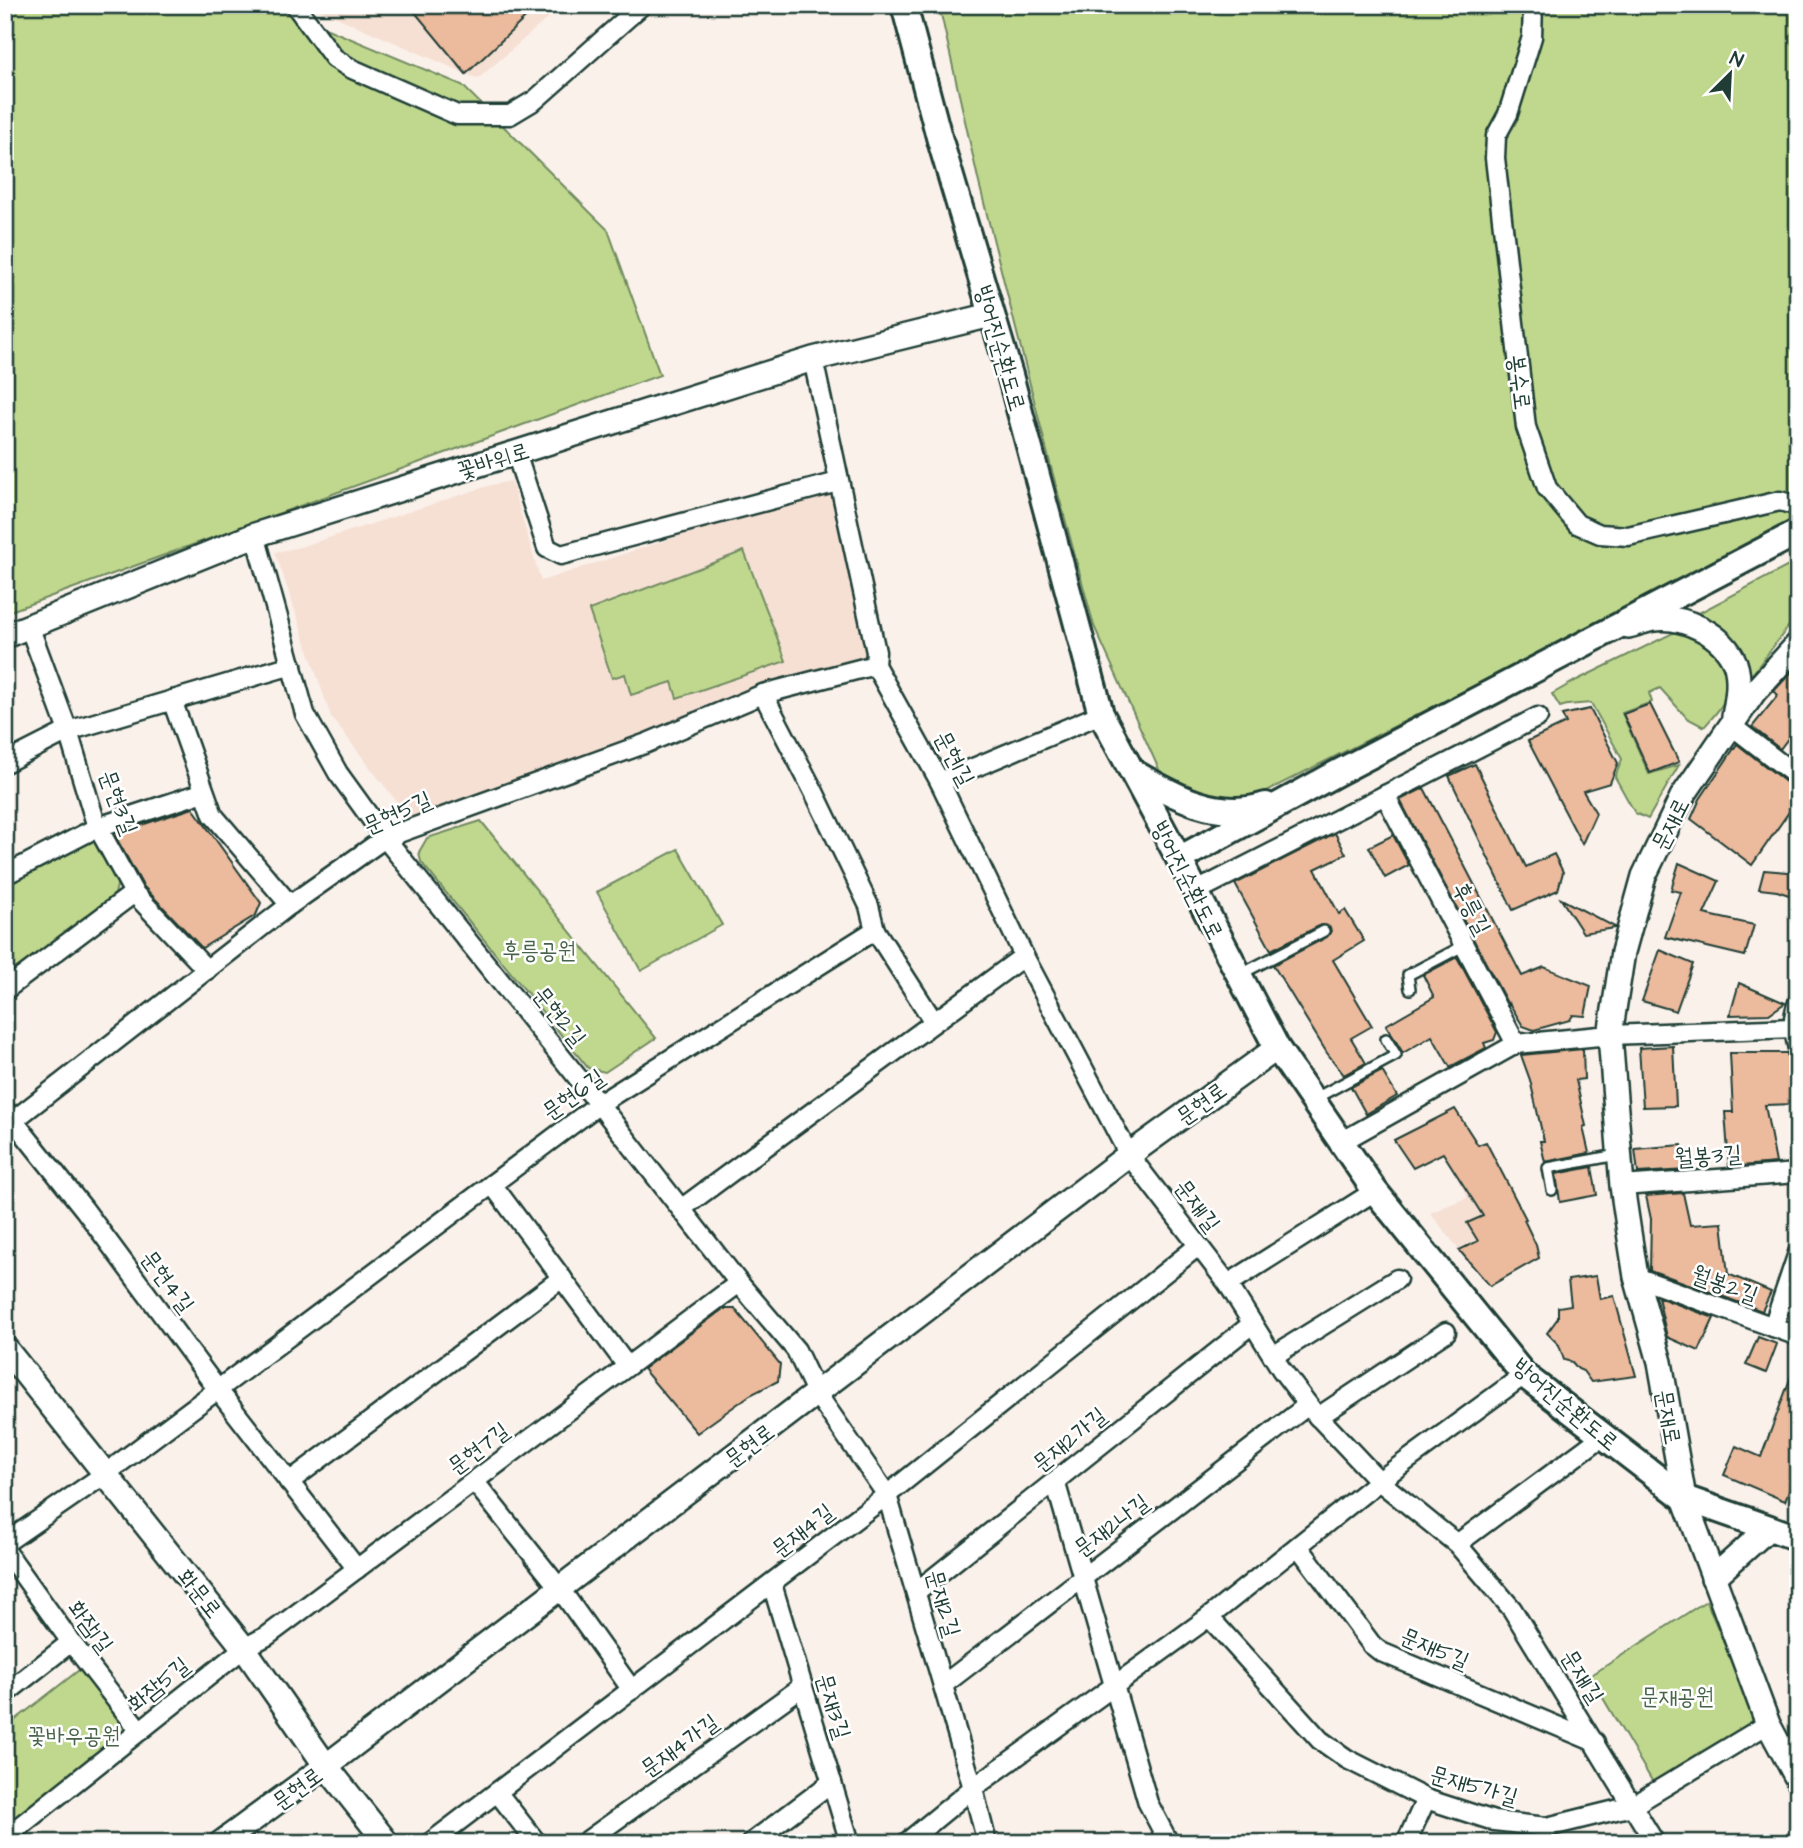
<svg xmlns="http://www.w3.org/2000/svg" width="1803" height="1848" font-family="'Architects Daughter','Poor Story',sans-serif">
<rect width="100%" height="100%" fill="#fbf1eb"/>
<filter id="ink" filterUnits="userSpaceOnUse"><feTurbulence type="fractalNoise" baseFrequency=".0143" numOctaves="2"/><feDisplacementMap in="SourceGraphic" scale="14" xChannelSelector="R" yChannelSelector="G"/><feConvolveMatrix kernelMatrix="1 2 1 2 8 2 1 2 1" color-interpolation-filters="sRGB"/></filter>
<g filter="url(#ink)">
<g fill="#f6e0d4">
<polygon points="309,5 563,5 478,79"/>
<polygon points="511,481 541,581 834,485 879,656 414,824 331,717 275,552 300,547 491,485"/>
<polygon points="1486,1142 1526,1219 1458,1248 1430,1213 1468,1197 1447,1160"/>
</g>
<g fill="#c0d88e" stroke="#708a61" stroke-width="2">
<polygon points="5,5 270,5 462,85 608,230 660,375 5,613"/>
<polygon points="939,5 1798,5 1798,522 1243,803 1199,802 1161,774 1094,626 1052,471 979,183"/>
<polygon points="744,551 786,661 677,698 672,682 631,695 625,674 612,678 589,610"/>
<polygon points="1798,561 1798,614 1750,677 1746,677 1691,617"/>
<path d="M 1681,629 C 1713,643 1744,662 1724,701 C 1720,710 1711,719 1704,727 L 1687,718 L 1660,688 L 1649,693 L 1652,702 L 1622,713 L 1649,774 L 1679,765 L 1648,819 L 1635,813 L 1615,777 L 1622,759 L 1591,703 L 1567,705 L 1560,707 L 1552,694 L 1577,680 Z"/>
<polygon points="481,821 656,1038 605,1072 588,1068 421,862 419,852 427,838"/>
<polygon points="81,838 94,840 118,881 115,894 5,980 5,881"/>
<polygon points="678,849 722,925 641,971 597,892"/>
<polygon points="1706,1601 1763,1731 1661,1796 1590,1676"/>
<polygon points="79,1670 93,1672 143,1731 141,1743 15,1843 5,1843 5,1728"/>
</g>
<g fill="#ecba9d" stroke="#1f3d34" stroke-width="2">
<polygon points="409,5 539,5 466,74"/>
<polygon points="1798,665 1798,725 1780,749 1752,727 1778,695 1774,691"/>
<polygon points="1650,704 1679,762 1650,773 1623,714"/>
<polygon points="1590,709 1618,763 1610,783 1583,791 1596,813 1582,844 1528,741 1566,723 1562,715"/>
<polygon points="1737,744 1791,786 1798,788 1798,799 1752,865 1691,819 1700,799"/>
<polygon points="1475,764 1526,867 1554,854 1563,872 1558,890 1513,910 1449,776"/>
<polygon points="1424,788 1522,976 1544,967 1591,986 1585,1016 1573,1015 1570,1020 1534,1030 1523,1026 1509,1003 1508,1005 1400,800"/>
<polygon points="193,808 261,903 256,915 202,948 143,886 114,834"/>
<polygon points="1335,833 1346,854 1315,869 1339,914 1345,910 1364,941 1333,960 1372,1026 1351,1038 1366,1063 1344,1075 1327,1053 1273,965 1327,937 1331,932 1330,927 1321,925 1271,950 1235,884"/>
<polygon points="1393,835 1409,865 1385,878 1369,847"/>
<polygon points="1679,863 1719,881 1704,914 1754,925 1745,956 1665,937 1681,892 1671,890"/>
<polygon points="1764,870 1798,873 1798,898 1777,891 1759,889"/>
<polygon points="1561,899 1615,927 1615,928 1583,933"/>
<polygon points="1660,950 1693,964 1676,1011 1642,1001"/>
<polygon points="1457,957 1497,1032 1494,1040 1484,1043 1486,1048 1450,1067 1432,1036 1403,1053 1386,1025 1434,997 1423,975"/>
<polygon points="1739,983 1785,1003 1769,1014 1730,1015"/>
<polygon points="1673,1046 1676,1106 1643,1107 1639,1048"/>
<polygon points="1583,1049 1584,1079 1576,1080 1586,1126 1583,1127 1589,1153 1545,1162 1540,1141 1544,1141 1530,1080 1521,1055"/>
<polygon points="1730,1053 1787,1053 1798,1104 1765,1105 1776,1163 1729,1167 1725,1112 1733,1112"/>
<polygon points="1382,1071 1397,1096 1366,1114 1351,1087"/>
<polygon points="1455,1109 1478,1145 1486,1142 1526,1219 1524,1220 1536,1245 1539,1258 1490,1286 1459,1250 1478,1241 1467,1223 1483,1216 1443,1153 1413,1168 1394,1140"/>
<polygon points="1682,1145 1687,1170 1638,1173 1635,1149"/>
<polygon points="1592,1167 1597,1195 1560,1202 1556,1174"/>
<polygon points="1683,1193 1690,1225 1722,1223 1728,1274 1771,1292 1762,1311 1650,1270 1651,1219 1646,1196"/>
<polygon points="1596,1276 1600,1299 1614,1296 1636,1376 1591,1382 1583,1371 1578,1369 1572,1362 1564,1360 1559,1345 1547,1333 1558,1318 1558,1307 1571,1305 1568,1280"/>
<polygon points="1658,1297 1714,1318 1699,1351 1667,1337"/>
<polygon points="723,1309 735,1309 780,1364 778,1381 750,1395 697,1433 643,1369"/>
<polygon points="1758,1337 1777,1344 1766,1373 1746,1365"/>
<polygon points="1796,1363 1798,1466 1785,1501 1724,1475 1736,1446 1761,1457"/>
</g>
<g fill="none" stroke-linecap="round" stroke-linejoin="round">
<defs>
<g id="service">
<polyline points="1239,975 1324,931"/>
<polyline points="1410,989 1408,975 1465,945"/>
<polyline points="1314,1099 1396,1055 1386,1039"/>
<polyline points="1552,1190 1548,1168 1617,1155"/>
</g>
<g id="minor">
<polyline points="295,5 334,58 350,68 457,115 510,115 535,100 642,5"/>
<polyline points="1533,5 1532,37 1508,114 1496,136 1495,158 1526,427 1547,488 1577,524 1600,534 1628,536 1780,501 1798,506"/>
<polyline points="813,359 876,652 875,665 940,782 1024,956 1129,1155 1228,1284 1281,1369 1312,1410 1379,1481 1457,1544 1512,1609 1655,1843"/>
<polyline points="516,453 547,548 561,555 838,482"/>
<polyline points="255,535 305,714 338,773 385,838 599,1104 739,1283 796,1350 817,1394 887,1495 973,1788 987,1843"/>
<polyline points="29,626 68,731 96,824 134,893 207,970"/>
<polyline points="172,700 213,815 290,905"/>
<polyline points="1732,726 1798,777"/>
<polyline points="5,763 68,731 292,665"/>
<polyline points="940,782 1101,714"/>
<polyline points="1385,795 1516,1044"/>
<polyline points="5,875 98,827 204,792"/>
<polyline points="1195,892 1538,717"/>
<polyline points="875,930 934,1022"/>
<polyline points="5,990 134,893"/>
<path d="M 1798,1003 C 1791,1020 1794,1032 1798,1049"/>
<polyline points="5,1110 84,1209 218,1390 357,1569"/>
<polyline points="5,1127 287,907 385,838 647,743 763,694 875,665"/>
<polyline points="1341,1142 1516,1044 1610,1035 1793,1028"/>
<polyline points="492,1184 627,1366"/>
<polyline points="1622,1186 1798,1173"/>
<polyline points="681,1209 1024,956"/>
<polyline points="1636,1277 1798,1336"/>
<polyline points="1228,1284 1375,1191"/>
<polyline points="1773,1327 1798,1253"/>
<polyline points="1273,1356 1397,1279"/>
<polyline points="1318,1417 1446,1332"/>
<polyline points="474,1481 560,1589 632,1690"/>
<polyline points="1055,1481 1148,1803 1169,1843"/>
<polyline points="289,1482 562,1278"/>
<polyline points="5,1543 105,1474 599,1104 875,930 869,906 814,792 763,694"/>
<polyline points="1457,1544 1603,1436"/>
<polyline points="1298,1546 1372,1645 1381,1652 1595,1742"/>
<polyline points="5,1550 71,1642 140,1731"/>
<polyline points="772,1584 850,1843"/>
<polyline points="916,1592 1252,1324"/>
<polyline points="1209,1617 1320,1740 1347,1759 1426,1799 1494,1821 1547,1827 1632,1806 1768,1724"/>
<polyline points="943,1685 1308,1405"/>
<polyline points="5,1694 71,1642"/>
<polyline points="497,1792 537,1843"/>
<polyline points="5,1838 244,1648 267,1636 739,1283"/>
<polyline points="430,1843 887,1495 1198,1246"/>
<polyline points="584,1843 803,1686"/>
<polyline points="751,1843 832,1782"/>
<polyline points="906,1843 973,1788 1209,1617 1379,1481 1524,1375"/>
<polyline points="1406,1843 1426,1799"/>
</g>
<g id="tertiary">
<path d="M 1628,626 C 1637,624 1646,620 1654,619 C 1684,615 1723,634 1735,663 C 1741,680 1737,699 1734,716"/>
<polyline points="5,636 255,535 813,359 991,315"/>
<polyline points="1798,644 1754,692 1682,797 1644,876 1623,952 1610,1035 1622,1186 1628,1226 1636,1277 1660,1362 1684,1498 1768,1724 1798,1780"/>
<polyline points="5,1348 244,1648 326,1766 387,1843"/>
<polyline points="1713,1578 1769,1528"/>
<polyline points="221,1843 326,1766 1129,1155 1277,1048"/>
</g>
<g id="secondary">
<polyline points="904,5 939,137 1010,375 1101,714 1179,859 1277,1048 1375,1191 1524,1375 1684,1498 1798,1538"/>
<path d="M 1133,772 C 1174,796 1218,821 1266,805"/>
<polyline points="1179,859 1337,773 1798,532"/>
</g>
</defs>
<use href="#service" stroke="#1f3d34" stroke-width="14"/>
<use href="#minor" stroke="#1f3d34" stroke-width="23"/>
<use href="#tertiary" stroke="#1f3d34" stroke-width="28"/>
<use href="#secondary" stroke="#1f3d34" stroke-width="30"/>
<use href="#service" stroke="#fff" stroke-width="9"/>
<use href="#minor" stroke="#fff" stroke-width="18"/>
<use href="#tertiary" stroke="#fff" stroke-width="23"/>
<use href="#secondary" stroke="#fff" stroke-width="24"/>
</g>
</g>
<g text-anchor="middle" stroke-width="5" stroke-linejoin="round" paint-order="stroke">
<g font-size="23" fill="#1f3d34" stroke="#fff">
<text transform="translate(1001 348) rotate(74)" y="8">방어진순환도로</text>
<text transform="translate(1520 382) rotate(83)" y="8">봉수로</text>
<text transform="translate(493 460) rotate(-17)" y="8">꽃바위로</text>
<text transform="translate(955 758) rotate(62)" y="8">문현1길</text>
<text transform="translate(119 802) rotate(69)" y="8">문현3길</text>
<text transform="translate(397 812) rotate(-24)" y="8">문현5길</text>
<text transform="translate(1670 824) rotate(-63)" y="8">문재로</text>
<text transform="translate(1188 880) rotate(63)" y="8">방어진순환도로</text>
<text transform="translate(1472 908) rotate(62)" y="8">후릉길</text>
<text transform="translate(560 1016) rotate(51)" y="8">문현2길</text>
<text transform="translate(573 1094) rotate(-35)" y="8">문현6길</text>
<text transform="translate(1201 1103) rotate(-36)" y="8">문현로</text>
<text transform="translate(1708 1155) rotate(-4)" y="8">월봉3길</text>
<text transform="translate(1198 1205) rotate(53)" y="8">문재1길</text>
<text transform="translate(168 1281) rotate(53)" y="8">문현4길</text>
<text transform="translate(1725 1284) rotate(20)" y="8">월봉2길</text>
<text transform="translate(1566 1404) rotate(40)" y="8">방어진순환도로</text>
<text transform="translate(1669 1417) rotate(80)" y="8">문재로</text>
<text transform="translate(1069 1439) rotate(-39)" y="8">문재2가길</text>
<text transform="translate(749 1445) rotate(-37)" y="8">문현로</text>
<text transform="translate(478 1448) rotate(-37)" y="8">문현7길</text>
<text transform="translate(1111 1525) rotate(-37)" y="8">문재2나길</text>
<text transform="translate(802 1530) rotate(-38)" y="8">문재4길</text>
<text transform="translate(200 1593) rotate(51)" y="8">화문로</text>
<text transform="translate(944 1603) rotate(74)" y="8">문재2길</text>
<text transform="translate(91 1626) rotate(53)" y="8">화잠1길</text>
<text transform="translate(1435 1648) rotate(23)" y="8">문재5길</text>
<text transform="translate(1583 1676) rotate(58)" y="8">문재1길</text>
<text transform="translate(158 1684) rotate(-39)" y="8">화잠5길</text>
<text transform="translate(834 1706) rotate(73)" y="8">문재3길</text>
<text transform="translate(679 1745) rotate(-36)" y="8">문재4가길</text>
<text transform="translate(1474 1785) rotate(16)" y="8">문재5가길</text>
<text transform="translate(297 1788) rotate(-36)" y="8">문현로</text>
</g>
<g font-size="23" fill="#47644a" stroke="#fff">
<text x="539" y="958">후릉공원</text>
<text x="1677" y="1704">문재공원</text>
<text x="74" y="1743">꽃바우공원</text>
</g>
</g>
<rect width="1803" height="1848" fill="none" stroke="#fff" stroke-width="28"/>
<rect x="14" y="14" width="1775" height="1820" fill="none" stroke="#1f3d34" stroke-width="2.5" filter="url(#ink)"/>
<g transform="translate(1730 74) rotate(24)" stroke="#ffffff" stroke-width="5" paint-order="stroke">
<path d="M0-5L12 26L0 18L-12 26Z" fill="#1f3d34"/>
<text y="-10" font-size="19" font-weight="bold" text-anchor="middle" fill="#1f3d34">N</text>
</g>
</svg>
